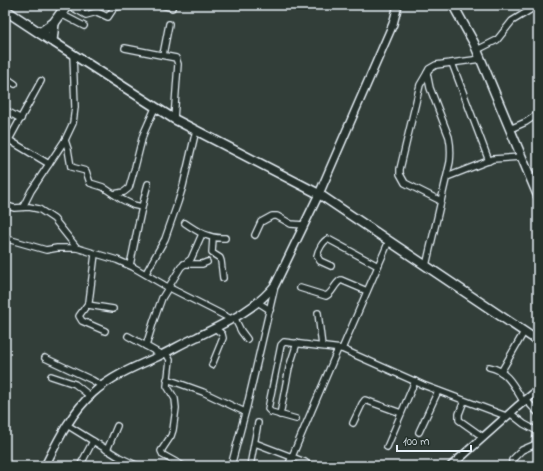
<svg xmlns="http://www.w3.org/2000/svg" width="543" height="471" font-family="'Indie Flower',sans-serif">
<rect width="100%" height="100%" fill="#323e39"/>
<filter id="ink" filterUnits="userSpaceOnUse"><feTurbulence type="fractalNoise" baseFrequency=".025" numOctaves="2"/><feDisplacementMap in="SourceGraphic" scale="8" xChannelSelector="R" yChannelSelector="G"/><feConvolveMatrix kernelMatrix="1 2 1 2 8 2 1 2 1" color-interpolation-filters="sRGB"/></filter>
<g filter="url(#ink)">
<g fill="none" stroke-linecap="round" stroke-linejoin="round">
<defs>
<g id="minor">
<polyline points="68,5 86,15 97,12 108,17 114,8 124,5"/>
<polyline points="162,5 172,8"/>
<polyline points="61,14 84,26"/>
<polyline points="125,48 176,58 178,64 174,119"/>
<polyline points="477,50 497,40 512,21 530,10 535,5"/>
<polyline points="163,55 169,24"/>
<polyline points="452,63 489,161"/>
<polyline points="427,73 420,85 400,169 400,174 405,183 441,201"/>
<polyline points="5,77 15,84"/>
<polyline points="5,110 21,119"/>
<polyline points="510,129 526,122 538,114"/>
<polyline points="9,140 49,164"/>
<polyline points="65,140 68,149 71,167 86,171 90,183 103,187 121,199 133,205 142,207"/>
<polyline points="5,147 41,81"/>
<polyline points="447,177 493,159 521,157"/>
<polyline points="114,194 124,192 129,188 135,167 143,135 155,108"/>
<polyline points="5,205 14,208 29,207 39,209 54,219 77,248 117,260 133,267 164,285 231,319"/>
<polyline points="23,207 31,191 65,140 73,123 75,107 73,55"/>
<polyline points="5,213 8,207"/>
<path d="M 185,223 C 198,232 209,239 225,238"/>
<polyline points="255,235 261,222 272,216 277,216 291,224 304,225"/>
<polyline points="213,238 212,253 220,258 221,261 223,278"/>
<polyline points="11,240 46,250 57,248 77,248"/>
<polyline points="95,254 89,302 79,316 82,321 105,331"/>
<polyline points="184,264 202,264 207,262"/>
<path d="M 130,265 C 136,238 140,211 148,184"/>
<path d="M 331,266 L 320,261 L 317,256 C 318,250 323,241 328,239 L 378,266"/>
<path d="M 426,266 L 450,162 C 451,153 451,146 449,137 L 430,88 L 427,73 L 429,69 L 436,65 L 481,59"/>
<polyline points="146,273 165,239 178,202 183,186 196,130"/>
<path d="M 300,288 L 326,296 C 333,293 334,284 341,280 L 367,291"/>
<polyline points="259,303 270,310"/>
<polyline points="88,305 113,309"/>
<polyline points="318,313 322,346"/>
<polyline points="234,317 241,331 247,339"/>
<polyline points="128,336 162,355"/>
<polyline points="146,346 154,320 162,298 181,267 191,259 202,234"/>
<polyline points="342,349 389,241"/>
<polyline points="166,353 170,360 167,386 175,399 176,408 173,430 171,436 161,451 163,455 183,466"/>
<polyline points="45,358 92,380 102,386"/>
<polyline points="212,365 223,338 222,334 215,328"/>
<path d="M 489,367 C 507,370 515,388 523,401"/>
<polyline points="501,372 524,332"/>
<polyline points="51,376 75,384 90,396"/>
<polyline points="167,379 203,392 245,412"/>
<polyline points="526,400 538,413"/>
<polyline points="464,401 459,414 459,420 483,437"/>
<polyline points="510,413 524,424 537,431"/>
<polyline points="280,415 289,368 297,343"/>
<polyline points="296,419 271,412 268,409 281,345 284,342 342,349 423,385 506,416"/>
<polyline points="353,423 362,404 365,400 401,413"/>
<polyline points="67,425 119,457 138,466"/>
<path d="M 538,428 C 537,434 533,442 538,447"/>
<polyline points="419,432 438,391"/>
<polyline points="255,443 305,462 309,466"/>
<polyline points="387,447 415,381"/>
<polyline points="107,450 117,426"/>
<polyline points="81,464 93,441"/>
<polyline points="231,466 247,406 275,286"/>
<polyline points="250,466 258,423"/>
<polyline points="288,466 338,349"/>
<polyline points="515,466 512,464 512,460 522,450 536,444"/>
</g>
<g id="tertiary">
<path d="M 45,466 C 58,440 71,413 93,393 C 112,376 134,367 157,357 C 170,351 183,343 197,337 C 225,323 255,310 275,285 L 319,194 L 393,24 L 398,5"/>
<polyline points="451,466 517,407 538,390"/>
</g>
<g id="secondary">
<polyline points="453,5 474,43 538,196"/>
<polyline points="52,41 174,119 319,194 538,341"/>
</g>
<g id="trunk">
<polyline points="5,10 52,41 54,23"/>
<polyline points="40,33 54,23 67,5"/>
</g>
</defs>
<use href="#minor" stroke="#e8f1f8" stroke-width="8"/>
<use href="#tertiary" stroke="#e8f1f8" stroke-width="10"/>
<use href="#secondary" stroke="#e8f1f8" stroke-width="11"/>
<use href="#trunk" stroke="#e8f1f8" stroke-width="12"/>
<use href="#minor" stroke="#26332d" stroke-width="5.5"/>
<use href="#tertiary" stroke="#26332d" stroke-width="7"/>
<use href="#secondary" stroke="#26332d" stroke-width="8"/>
<use href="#trunk" stroke="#26332d" stroke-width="9"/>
</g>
</g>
<rect width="543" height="471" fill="none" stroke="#26332d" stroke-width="20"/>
<rect x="10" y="10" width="523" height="451" fill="none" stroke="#e8f1f8" stroke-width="1.5" filter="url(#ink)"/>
<path d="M397 445v6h74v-6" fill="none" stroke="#e8f1f8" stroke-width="2"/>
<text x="403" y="445" font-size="12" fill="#e8f1f8" stroke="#26332d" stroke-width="3" paint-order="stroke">100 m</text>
</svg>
